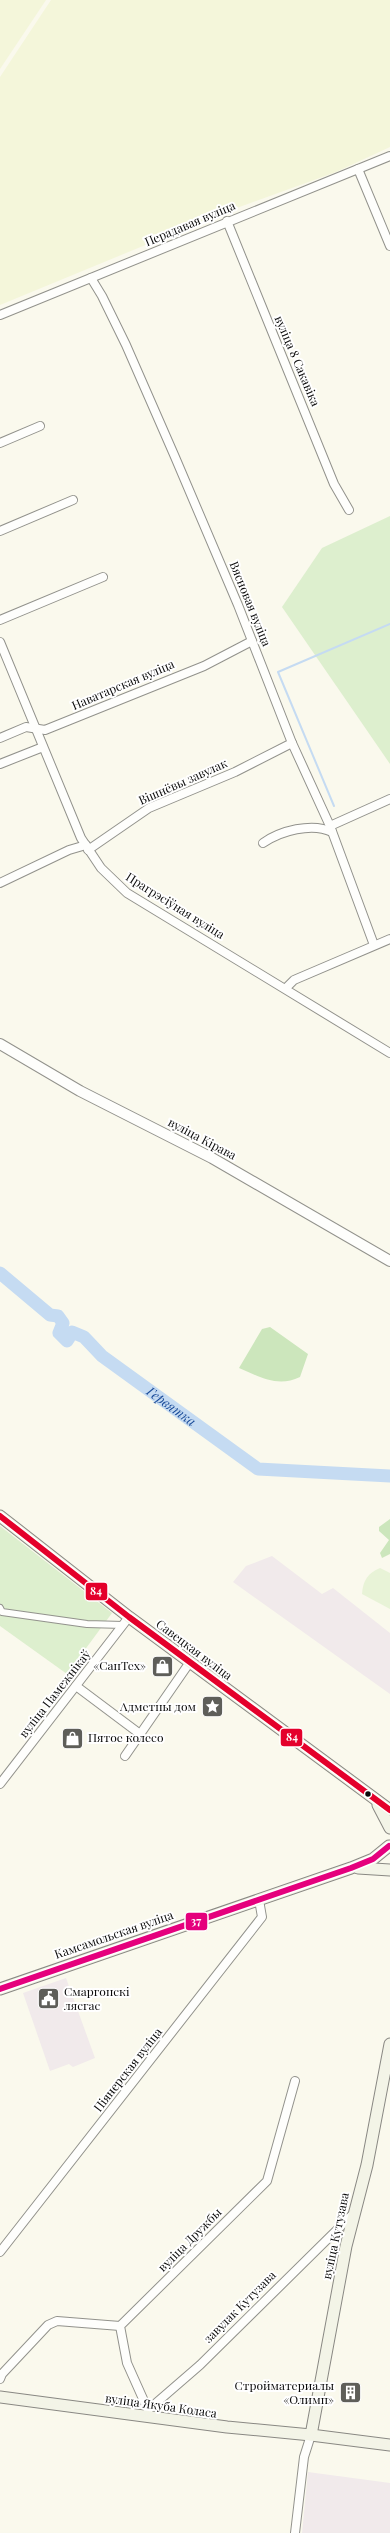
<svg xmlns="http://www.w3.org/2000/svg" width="390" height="2533" font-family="'Playfair Display',serif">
<rect width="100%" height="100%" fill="#faf9ed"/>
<g fill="#f1eaeb">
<polygon points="272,1556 322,1594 333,1588 390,1633 390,1694 233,1582 246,1566"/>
<polygon points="66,1978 95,2058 73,2067 69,2064 50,2071 23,1993"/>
<polygon points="308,2472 390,2483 390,2533 302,2533"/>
</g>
<g fill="#f4f6da">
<polygon points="0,0 46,0 0,69"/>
<polygon points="51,0 390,0 390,147 336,172 223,213 0,305 0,77"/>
</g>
<g fill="#ddefce">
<polygon points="390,516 390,764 282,607 322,548"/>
<polygon points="0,1526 112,1613 67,1674 0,1626"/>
</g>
<g fill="#cce6bc">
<path d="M 270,1327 L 308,1354 L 300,1377 C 278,1388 260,1377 239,1368 L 262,1329 Z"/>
<polygon points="390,1519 390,1554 382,1558 380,1553 389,1540 379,1531 379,1527"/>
</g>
<path fill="#e8f3d7" d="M 380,1568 L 390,1573 L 390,1609 L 362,1594 C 363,1580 368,1573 380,1568 Z"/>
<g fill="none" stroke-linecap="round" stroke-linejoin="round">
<polyline stroke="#c5dbf2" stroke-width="2" points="334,806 278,672 390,624"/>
<path stroke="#c5dbf2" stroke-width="13" id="s1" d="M 0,1273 L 50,1315 L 58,1316 L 63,1323 L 59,1333 L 67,1341 L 69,1338 L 67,1335 L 72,1332 L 84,1337 L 102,1356 L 258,1469 L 390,1476"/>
<defs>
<polyline id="pedestrian" points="0,1608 2,1612 87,1624 123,1625"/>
<g id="minor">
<polyline points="358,169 390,246"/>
<polyline points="227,221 334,484 349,510"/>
<polyline points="91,278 102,296 126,345 175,457 238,605 292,743 330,826 374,945"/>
<polyline points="0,315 390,156"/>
<polyline points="0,443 40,426"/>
<polyline points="0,531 73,500"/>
<polyline points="0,620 103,577"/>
<polyline points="0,642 81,838 101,868 127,893 390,1053"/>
<polyline points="0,738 26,727 45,730 204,666 252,641"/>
<polyline points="0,764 43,747"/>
<polyline points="330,826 390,799"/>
<path d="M 263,843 C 280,831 312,822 332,832"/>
<polyline points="88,850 149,808 235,772 292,743"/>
<polyline points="0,883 69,850 86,845"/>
<polyline points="286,988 294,980 390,939"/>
<polyline points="76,1686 140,1734"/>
<polyline points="125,1756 190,1662"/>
<polyline points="0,1784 129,1617"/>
<polyline points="0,2252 262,1917 259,1900"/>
<polyline points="0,2379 2,2374 48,2325 57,2321 120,2326"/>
<polyline points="148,2410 127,2363 120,2326 267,2181 295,2081"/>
<polyline points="147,2415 148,2410 200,2365 353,2214"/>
<polyline points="295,2533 304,2457 311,2435"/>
</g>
<polyline id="tertiary" points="0,1044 80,1091 212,1158 390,1261"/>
<g id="secondary">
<polyline points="0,1516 129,1617 390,1810"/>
<polyline points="378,1805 390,1828"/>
<polyline points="358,1868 390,1870"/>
<polyline points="0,1989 351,1868 373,1859 389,1846"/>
<polyline points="0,2397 227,2427 311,2435 390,2445"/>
<polyline points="311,2435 346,2246 367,2165 390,2044"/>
</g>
</defs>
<use href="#pedestrian" stroke="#92928c" stroke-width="8"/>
<use href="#minor" stroke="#92928c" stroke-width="10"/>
<use href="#tertiary" stroke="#92928c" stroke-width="12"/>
<use href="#secondary" stroke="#898883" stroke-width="13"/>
<use href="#pedestrian" stroke="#fefefc" stroke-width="6"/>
<use href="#minor" stroke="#fefefc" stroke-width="8"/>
<use href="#tertiary" stroke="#fefefc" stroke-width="10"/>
<use href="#secondary" stroke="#f3f4e7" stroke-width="11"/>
<defs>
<polyline id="bus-1" points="0,1516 129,1617 390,1810"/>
<polyline id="bus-2" points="0,1989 351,1868 373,1859 389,1846"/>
</defs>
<use href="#bus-1" stroke="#fff" stroke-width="9"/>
<use href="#bus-2" stroke="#fff" stroke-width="9"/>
<use href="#bus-1" stroke="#e4002b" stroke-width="6"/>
<use href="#bus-2" stroke="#e5007d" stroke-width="6"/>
</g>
<defs>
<symbol id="shop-square" viewBox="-11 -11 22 22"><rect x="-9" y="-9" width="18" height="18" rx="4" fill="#5e5e59" stroke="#fff"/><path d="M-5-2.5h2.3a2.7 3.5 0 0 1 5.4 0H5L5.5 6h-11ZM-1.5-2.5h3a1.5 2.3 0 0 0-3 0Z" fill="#fff"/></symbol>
<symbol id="sight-square" viewBox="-11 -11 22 22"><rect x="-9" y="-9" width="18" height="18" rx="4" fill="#5e5e59" stroke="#fff"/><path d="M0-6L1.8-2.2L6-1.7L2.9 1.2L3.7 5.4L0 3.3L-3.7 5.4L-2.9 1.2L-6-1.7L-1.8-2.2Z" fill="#fff"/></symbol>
<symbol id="civic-square" viewBox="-11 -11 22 22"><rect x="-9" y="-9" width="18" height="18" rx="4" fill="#5e5e59" stroke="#fff"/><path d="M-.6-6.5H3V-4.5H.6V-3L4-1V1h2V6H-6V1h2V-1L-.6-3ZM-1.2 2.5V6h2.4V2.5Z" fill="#fff"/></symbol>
<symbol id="building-square" viewBox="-11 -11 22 22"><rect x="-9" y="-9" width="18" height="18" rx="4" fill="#5e5e59" stroke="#fff"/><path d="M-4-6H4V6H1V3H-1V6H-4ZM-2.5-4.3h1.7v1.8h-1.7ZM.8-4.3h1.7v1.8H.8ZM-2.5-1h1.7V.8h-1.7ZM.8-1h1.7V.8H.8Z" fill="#fff"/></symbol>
</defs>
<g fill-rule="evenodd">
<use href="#shop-square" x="150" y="1654" width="25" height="25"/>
<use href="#sight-square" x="200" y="1694" width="25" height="25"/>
<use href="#shop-square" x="60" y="1726" width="25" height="25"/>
<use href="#civic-square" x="36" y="1986" width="25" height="25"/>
<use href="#building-square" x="338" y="2380" width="25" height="25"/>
</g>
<circle fill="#0a0a0a" stroke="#fff" stroke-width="1.5" cx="368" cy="1794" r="3.5"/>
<g text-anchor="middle" stroke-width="4" stroke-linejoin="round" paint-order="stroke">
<g font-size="12" fill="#0a0a0a" stroke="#fff">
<text transform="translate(190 224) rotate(-23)" y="4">Перадавая вуліца</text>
<text transform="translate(297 361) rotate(67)" y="4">вуліца 8 Сакавіка</text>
<text transform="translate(250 604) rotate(68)" y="4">Вясновая вуліца</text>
<text transform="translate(123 685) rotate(-23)" y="4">Наватарская вуліца</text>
<text transform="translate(183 782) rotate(-24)" y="4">Вішнёвы завулак</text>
<text transform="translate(175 906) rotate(32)" y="4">Прагрэсіўная вуліца</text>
<text transform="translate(202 1139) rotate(28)" y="4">вуліца Кірава</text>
<text transform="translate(194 1650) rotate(37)" y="4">Савецкая вуліца</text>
<text transform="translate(55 1694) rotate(-52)" y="4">вуліца Памежнікаў</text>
<text transform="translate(114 1935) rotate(-19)" y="4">Камсамольская вуліца</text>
<text transform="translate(128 2070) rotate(-52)" y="4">Піянерская вуліца</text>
<text transform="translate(336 2236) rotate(-78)" y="4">вуліца Кутузава</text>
<text transform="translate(190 2240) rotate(-45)" y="4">вуліца Дружбы</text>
<text transform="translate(240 2307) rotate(-45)" y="4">завулак Кутузава</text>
<text transform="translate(161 2406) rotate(8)" y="4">вуліца Якуба Коласа</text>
</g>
<g font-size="12" fill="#0a0a0a" stroke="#fff" text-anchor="end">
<text x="146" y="1670">«СанТех»</text>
<text x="196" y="1711">Адметны дом</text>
<text x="88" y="1742" text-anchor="start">Пятое колесо</text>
<text x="64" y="1996" text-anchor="start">Смаргонскі<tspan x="64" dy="14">лясгас</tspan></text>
<text x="334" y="2390">Стройматериалы<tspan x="334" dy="14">«Олимп»</tspan></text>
</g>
<g font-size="13" font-style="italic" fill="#184a98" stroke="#fff">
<text dy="5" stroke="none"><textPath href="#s1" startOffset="242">Гервятка</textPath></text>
</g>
</g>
<g stroke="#fff" stroke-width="1.5">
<rect x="85" y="1582" width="23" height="19" rx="4" fill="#e4002b"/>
<rect x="280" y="1728" width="23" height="19" rx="4" fill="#e4002b"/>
<rect x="185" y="1912" width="23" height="19" rx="4" fill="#e5007d"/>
</g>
<g font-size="11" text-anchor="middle" font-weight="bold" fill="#fff">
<text x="96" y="1595">84</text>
<text x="292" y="1741">84</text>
<text x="196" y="1925">37</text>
</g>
</svg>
